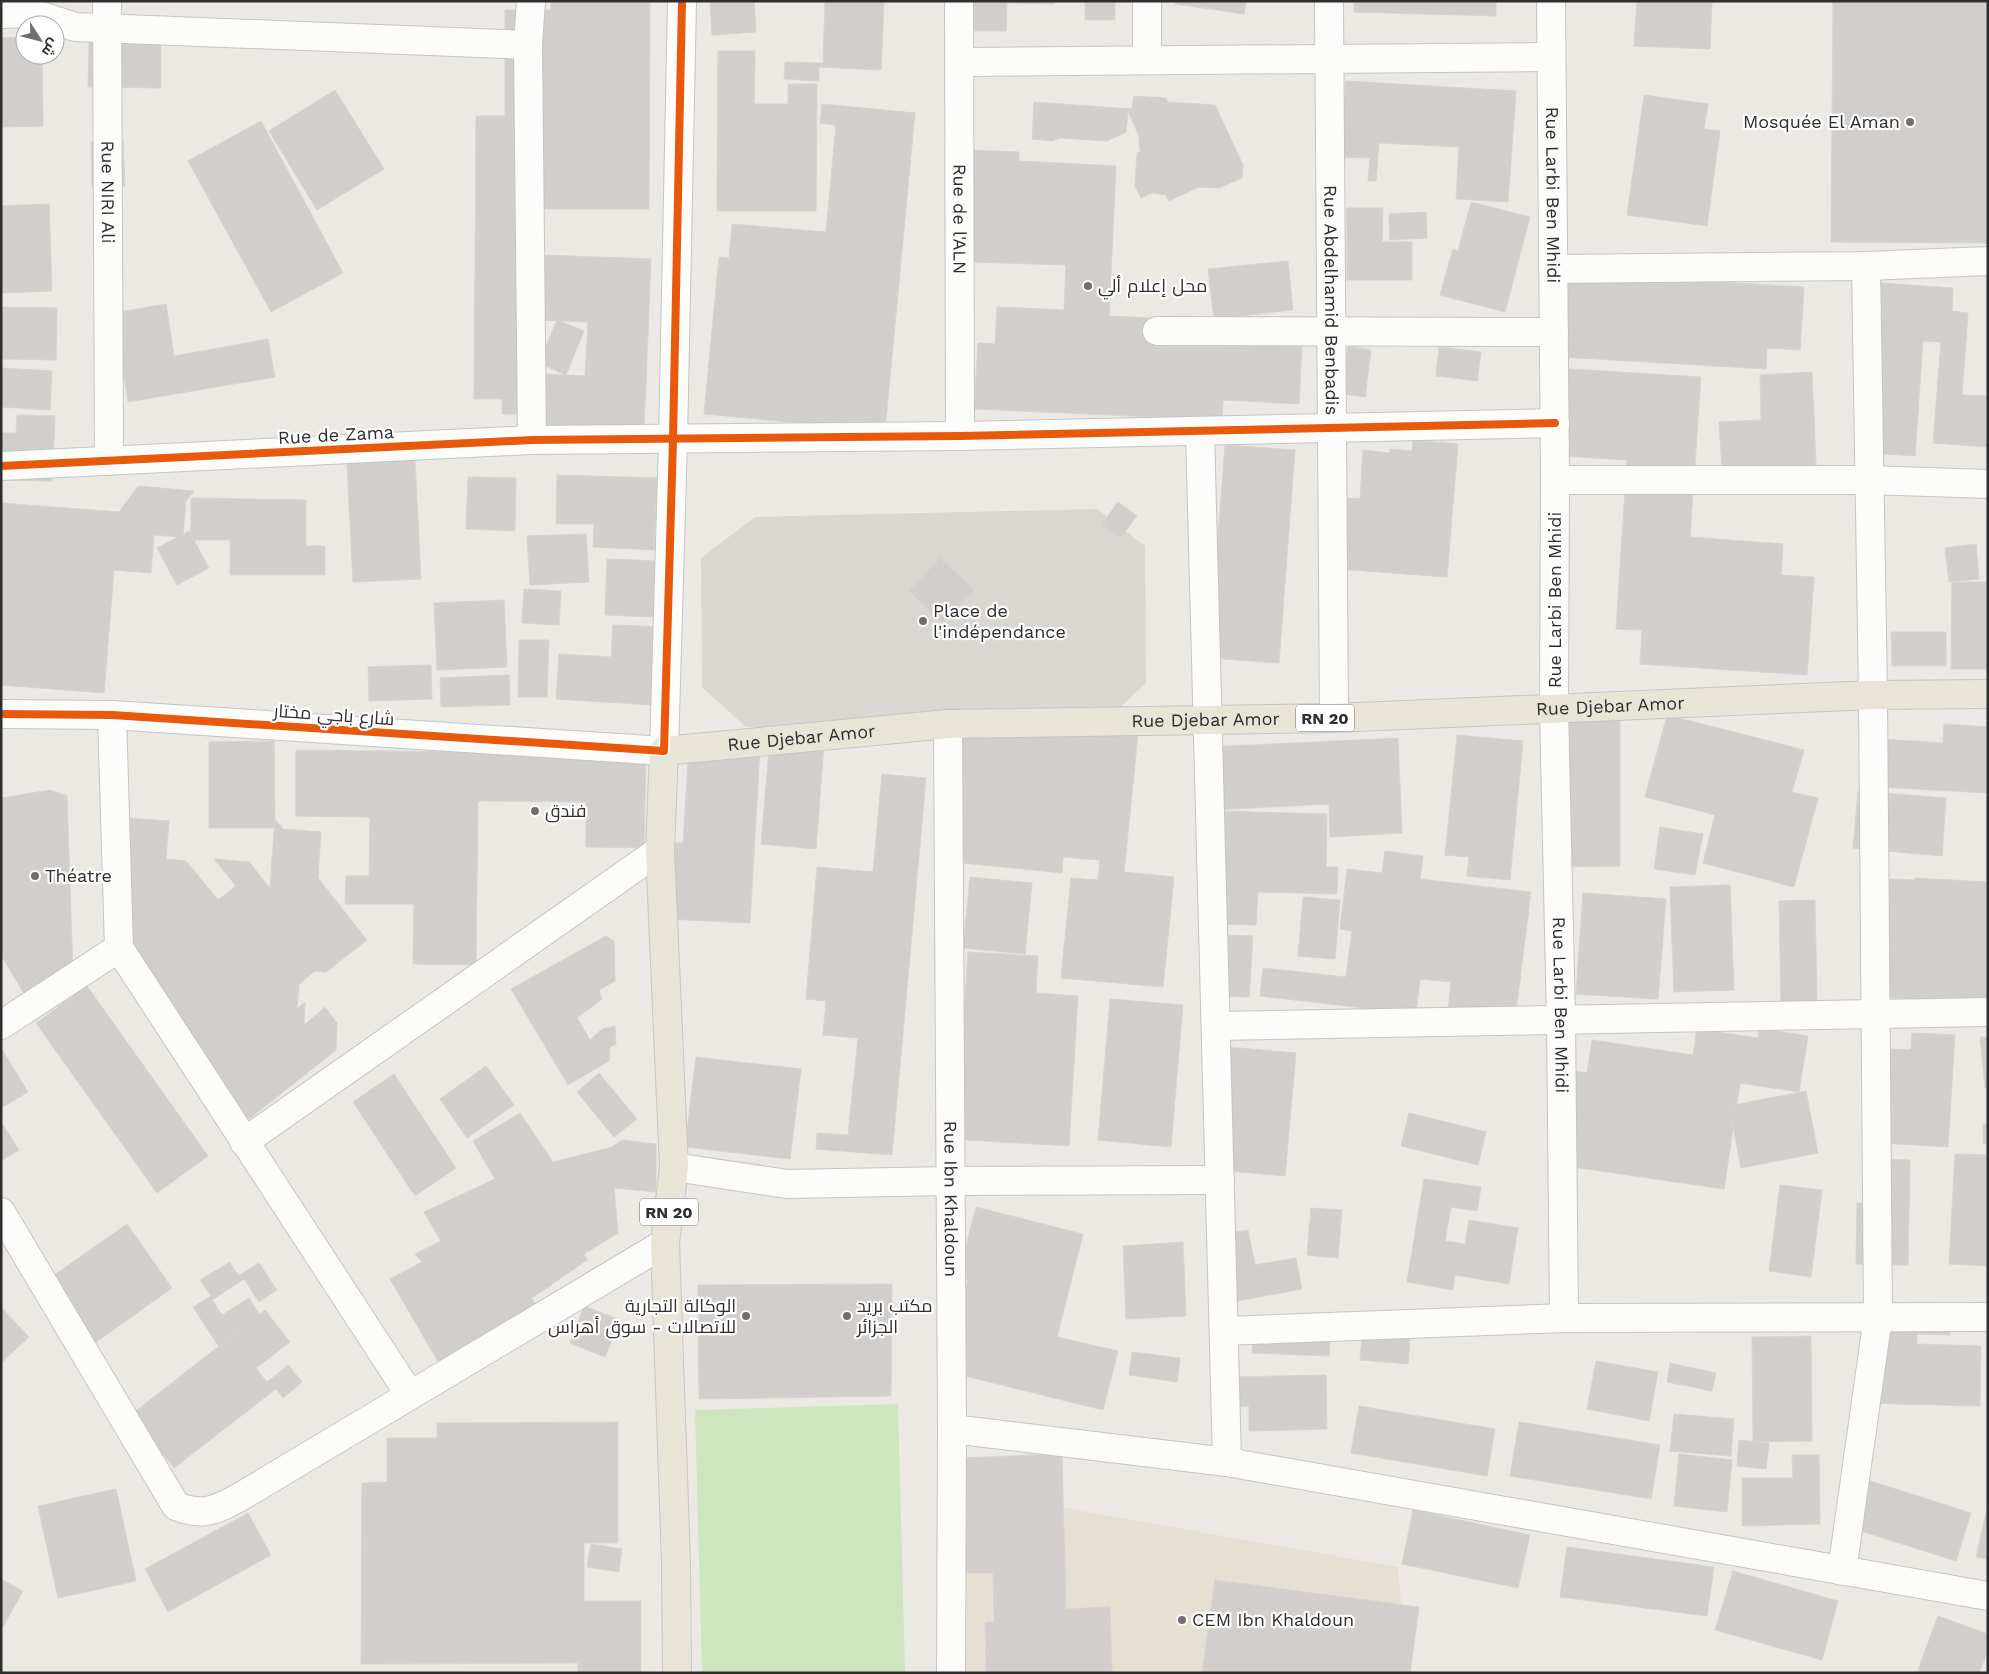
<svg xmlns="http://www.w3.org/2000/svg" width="1989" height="1674" font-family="'Work Sans',Cairo,sans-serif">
<rect width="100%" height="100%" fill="#ece8e4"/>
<polygon fill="#e6e0d3" points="961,1508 1065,1508 1398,1567 1407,1673 962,1673"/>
<polygon fill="#cee6be" points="898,1404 905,1673 702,1673 695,1410"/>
<polygon fill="#dad6d2" points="1097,509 1145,546 1146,683 1099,727 746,727 702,687 701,558 755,517"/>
<g fill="#d1cecb" stroke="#d7d4d0">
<polygon points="551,1 650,1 649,209 534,209 530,414 502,414 502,399 474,399 476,116 505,116 505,10 551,10"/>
<polygon points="710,1 754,1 756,32 712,35"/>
<polygon points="825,1 884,1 881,70 819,67 819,81 784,79 785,62 823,63"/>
<polygon points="968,1 1054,1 1054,4 1007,3 1006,31 967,31"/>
<rect x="1085" y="1" width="30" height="19"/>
<polygon points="1175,1 1246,1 1244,14 1175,4"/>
<polygon points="1354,1 1496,1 1496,16 1354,12"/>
<polygon points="1637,1 1712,1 1710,49 1634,46"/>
<polygon points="1833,1 1988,1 1988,243 1831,242"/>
<polygon points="25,37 25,55 42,55 43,126 1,127 1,38"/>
<polygon points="89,42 161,43 161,88 88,87"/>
<polygon points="718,51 755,51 754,104 788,104 788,84 817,84 816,211 717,211"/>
<polygon points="1346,81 1516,91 1508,202 1456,199 1459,147 1379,143 1376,181 1368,181 1370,158 1341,157"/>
<polygon points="335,90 384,169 317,210 269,131"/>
<polygon points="1644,95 1708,104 1704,129 1720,131 1707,226 1627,215"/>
<polygon points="1134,96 1166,98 1168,102 1215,105 1243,165 1242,178 1219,188 1199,187 1169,201 1166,195 1152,193 1141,198 1135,186 1137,153 1141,151 1139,146 1139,136 1128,111 1126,132 1107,141 1060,138 1052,141 1032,139 1034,102 1132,109"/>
<polygon points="822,104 915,113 885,431 704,414 719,257 729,258 732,224 826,232 836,125 820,123"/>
<polygon points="261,121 343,273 271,312 188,161"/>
<polygon points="123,141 125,186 92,187 91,142"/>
<polygon points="969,150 1019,152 1019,161 1116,166 1109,316 1193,320 1303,329 1299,404 1223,400 1222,420 974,409 978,343 995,344 997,307 1064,310 1066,265 971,262 974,188 968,187"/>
<polygon points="1471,202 1530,217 1505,312 1440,295 1453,249 1458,251"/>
<polygon points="49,204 52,291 1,293 1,206"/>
<polygon points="1347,208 1383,208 1382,242 1412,242 1412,280 1347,280"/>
<polygon points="1426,212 1427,238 1390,240 1389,214"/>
<polygon points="544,255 651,259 644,431 542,427 544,374 585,376 588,322 541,320"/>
<polygon points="1288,261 1293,310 1214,319 1208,269"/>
<polygon points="1568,273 1804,287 1800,350 1767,348 1766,369 1563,357"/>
<polygon points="1867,282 1953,288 1952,311 1968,313 1962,395 1988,396 1988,447 1933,443 1941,342 1923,341 1915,456 1854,452"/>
<polygon points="166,304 174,356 268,339 275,377 128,402 119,342 98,316"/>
<polygon points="1,307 57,308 56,360 1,359"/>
<polygon points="557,320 584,331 566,375 539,363"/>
<polygon points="1348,346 1371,350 1365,397 1342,394"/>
<polygon points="1439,347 1481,352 1477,381 1436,376"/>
<polygon points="1,368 52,371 50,410 1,407"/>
<polygon points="1569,369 1701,377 1690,537 1783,544 1781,575 1814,577 1807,675 1640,664 1642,630 1616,629 1627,460 1563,456"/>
<polygon points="1812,372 1816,465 1722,470 1719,422 1761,420 1760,375"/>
<polygon points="17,415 55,416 52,481 1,480 1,433 16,433"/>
<polygon points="1413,440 1458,444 1447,577 1336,569 1342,498 1360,499 1363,450 1390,453 1390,449 1412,451"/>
<polygon points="414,441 421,579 353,582 346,445"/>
<polygon points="1225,445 1295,450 1279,663 1209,658"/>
<polygon points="557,475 657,478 654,550 593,547 594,524 556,524"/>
<polygon points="468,477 516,478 515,531 466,529"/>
<polygon points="138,486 194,491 186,501 183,537 154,535 151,573 114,570 104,693 1,685 1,503 119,512"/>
<polygon points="191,498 306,500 306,546 325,546 325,575 230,575 230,540 191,540"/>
<polygon points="1118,502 1137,516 1120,538 1102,524"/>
<polygon points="189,531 209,568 177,585 157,548"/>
<polygon points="586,534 589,582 530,585 527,536"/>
<polygon points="1976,544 1979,579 1949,582 1945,548"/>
<polygon points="940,558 974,590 942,623 909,591"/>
<polygon points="607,559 658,561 656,617 605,615"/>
<polygon points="1952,582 1988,582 1988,669 1951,669"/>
<polygon points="524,589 561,591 559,625 522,623"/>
<polygon points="504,600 507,667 437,670 434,603"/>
<polygon points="613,625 659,627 654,705 556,699 559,654 611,657"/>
<polygon points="1891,632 1946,632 1946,666 1892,666"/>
<polygon points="519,640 549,640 547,697 518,697"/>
<polygon points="431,665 432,699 369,701 368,667"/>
<polygon points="509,675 510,705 441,707 440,678"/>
<polygon points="1667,715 1804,750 1792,792 1818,798 1794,887 1703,863 1715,815 1645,797"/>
<polygon points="957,718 1138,735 1124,872 1174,877 1163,987 1061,978 1071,878 1098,880 1100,860 1063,857 1062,873 943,861"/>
<polygon points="1620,718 1620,866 1557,867 1554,719"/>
<polygon points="1944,724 1988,727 1988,793 1861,786 1864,738 1943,743"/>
<polygon points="1457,735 1523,741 1510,880 1467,876 1469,857 1445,855"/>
<polygon points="1398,738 1402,833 1330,837 1329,804 1213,810 1210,747"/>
<polygon points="770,740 824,745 816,849 761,844"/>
<polygon points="274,741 275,828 209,828 209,742"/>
<polygon points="689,746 760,750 750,923 667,919 671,843 683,843"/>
<polygon points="296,750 646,754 644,848 586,847 586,802 478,801 476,965 413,964 414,904 345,904 346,876 369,876 370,817 296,816"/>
<polygon points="882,774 926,778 892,1155 816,1149 817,1133 848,1135 858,1038 823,1035 826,1001 806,999 817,867 873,872"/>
<polygon points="50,790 67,796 73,974 28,1000 1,955 1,798"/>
<polygon points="1858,791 1946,798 1942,856 1853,848"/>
<polygon points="1217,811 1327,814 1326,867 1338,867 1337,894 1258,892 1256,925 1213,924"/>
<polygon points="128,818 169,821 166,859 186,861 218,900 236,886 214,859 249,862 270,888 275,819 283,829 321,832 318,878 367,940 326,972 315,971 299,984 297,1009 305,1002 304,1025 325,1007 337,1023 336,1050 249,1119 108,941"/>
<polygon points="1660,827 1703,834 1695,875 1654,869"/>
<polygon points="1385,851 1423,856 1420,879 1531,892 1515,1020 1448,1012 1451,982 1420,979 1416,1014 1260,996 1263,968 1346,977 1352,931 1340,929 1347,869 1382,873"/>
<polygon points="970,877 1032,883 1025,954 963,948"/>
<polygon points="1871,878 1915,880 1915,878 1988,882 1986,956 1988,957 1988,1003 1864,996"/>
<polygon points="1730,885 1734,990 1674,992 1670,887"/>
<polygon points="1583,893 1666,899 1658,999 1576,994"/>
<polygon points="1303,897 1340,900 1335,959 1298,956"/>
<polygon points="1815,900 1817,1004 1781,1004 1779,901"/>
<polygon points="1219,935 1253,936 1249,997 1216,996"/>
<polygon points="606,936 614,941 615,981 599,990 602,999 577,1018 590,1040 602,1029 615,1026 616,1044 610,1047 609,1061 568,1085 511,989"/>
<polygon points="968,952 1038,956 1036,993 1078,996 1069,1146 949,1139 962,1046"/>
<polygon points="87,986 208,1156 157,1193 36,1023"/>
<polygon points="1110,999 1183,1005 1171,1147 1098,1140"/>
<polygon points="1759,1028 1808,1036 1799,1092 1740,1083 1724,1189 1559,1165 1572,1071 1587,1073 1592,1040 1693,1055 1697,1029 1758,1038"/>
<polygon points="1912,1033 1955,1035 1948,1147 1865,1142 1871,1048 1911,1050"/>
<polygon points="1980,1037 1988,1037 1988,1088 1985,1088"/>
<polygon points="1229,1047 1296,1053 1285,1176 1218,1170"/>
<polygon points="1,1048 28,1092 1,1108"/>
<polygon points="696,1057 801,1069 790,1159 685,1147"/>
<polygon points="486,1066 514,1105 467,1138 440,1099"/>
<polygon points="599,1073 637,1119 614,1137 577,1092"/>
<polygon points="394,1074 456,1168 415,1196 353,1102"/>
<polygon points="1806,1091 1818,1153 1741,1168 1729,1106"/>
<polygon points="520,1113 553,1162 612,1147 622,1140 656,1144 656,1192 614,1188 618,1233 584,1254 587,1260 532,1298 538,1311 440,1365 390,1279 422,1262 415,1254 441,1241 424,1212 495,1179 473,1141"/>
<polygon points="1409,1113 1486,1132 1478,1165 1401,1146"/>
<polygon points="1,1122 19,1150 1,1161"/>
<rect x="1983" y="1124" width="5" height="20"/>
<polygon points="1955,1154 1988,1155 1988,1266 1949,1264"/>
<polygon points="1875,1159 1910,1160 1908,1265 1856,1264 1857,1203 1875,1203"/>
<polygon points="1424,1179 1481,1187 1477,1211 1451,1207 1445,1241 1465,1244 1469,1220 1518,1228 1509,1284 1455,1275 1453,1290 1407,1282"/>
<polygon points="1780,1185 1822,1190 1811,1277 1769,1271"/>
<polygon points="976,1207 1083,1234 1057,1337 1118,1351 1103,1410 945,1371 968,1280 958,1277"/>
<polygon points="1311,1208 1342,1210 1338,1258 1307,1255"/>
<polygon points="127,1224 172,1288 95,1343 50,1278"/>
<polygon points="1248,1230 1255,1265 1296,1258 1302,1289 1227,1303 1208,1237"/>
<polygon points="1183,1242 1186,1316 1126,1319 1123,1246"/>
<polygon points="230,1262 238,1276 259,1263 277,1290 259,1302 244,1279 212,1300 222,1315 249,1298 263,1320 219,1347 193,1307 211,1296 200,1280"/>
<polygon points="892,1284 891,1396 699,1399 698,1285"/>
<polygon points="584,1306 620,1320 605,1357 570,1343"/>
<polygon points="1,1307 29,1337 1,1363"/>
<polygon points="1862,1308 1950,1310 1950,1335 1917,1334 1917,1344 1981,1346 1980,1406 1859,1403"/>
<polygon points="265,1310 290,1342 256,1368 267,1382 288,1365 302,1382 283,1398 276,1389 174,1468 132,1414"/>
<polygon points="1364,1312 1412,1316 1408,1364 1360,1360"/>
<polygon points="1254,1320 1331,1323 1329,1356 1252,1353"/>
<polygon points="1811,1336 1812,1441 1753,1442 1752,1337"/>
<polygon points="1132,1352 1180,1358 1177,1382 1129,1375"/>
<polygon points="1596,1361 1658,1372 1649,1421 1587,1409"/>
<polygon points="1670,1363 1716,1373 1712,1391 1667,1382"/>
<polygon points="1326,1375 1327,1429 1249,1431 1249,1406 1230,1407 1230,1377"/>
<polygon points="1359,1406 1495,1429 1487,1476 1351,1453"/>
<polygon points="1674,1414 1734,1419 1731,1456 1670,1451"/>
<polygon points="618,1422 618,1543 584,1543 584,1601 641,1601 641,1673 578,1673 578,1663 361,1664 362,1483 387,1482 387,1438 437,1438 437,1423"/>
<polygon points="1519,1422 1660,1445 1651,1499 1510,1476"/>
<polygon points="1739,1440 1769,1443 1766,1469 1737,1466"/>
<polygon points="1062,1454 1066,1609 1110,1607 1112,1673 986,1673 985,1622 994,1622 993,1573 961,1573 957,1458"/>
<polygon points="1679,1454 1732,1460 1727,1512 1674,1506"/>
<polygon points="1792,1455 1819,1455 1820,1524 1742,1526 1742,1478 1793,1478"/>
<polygon points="1861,1478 1971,1513 1956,1561 1845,1526"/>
<polygon points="116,1489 136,1581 58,1598 38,1506"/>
<polygon points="1988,1504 1988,1559 1976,1557"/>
<polygon points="1413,1510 1530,1535 1518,1588 1402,1564"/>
<polygon points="248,1513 271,1555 168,1612 145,1569"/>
<polygon points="591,1544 622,1549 619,1572 587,1567"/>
<polygon points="1567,1547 1714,1567 1707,1616 1560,1597"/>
<polygon points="1733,1571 1838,1601 1822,1660 1715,1630"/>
<polygon points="1,1579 23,1591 1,1630"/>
<polygon points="1215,1580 1419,1607 1410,1673 1202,1673"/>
<polygon points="1938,1616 1988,1634 1988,1649 1980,1671 1984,1673 1917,1673"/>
</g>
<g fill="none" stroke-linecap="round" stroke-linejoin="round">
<defs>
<g id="street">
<path id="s1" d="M 107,1 L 109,461"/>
<polyline points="531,1 528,45 532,440"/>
<path id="s2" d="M 959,1 L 960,436"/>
<polyline points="1147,1 1147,59"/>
<path id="s3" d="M 1329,1 L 1334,718"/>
<path id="s4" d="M 1551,1 L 1555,480 L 1554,709 L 1561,1020 L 1564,1318"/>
<polyline points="1,14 33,13 75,27 528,45"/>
<polyline points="960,62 1551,57"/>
<polyline points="1553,269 1866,266 1988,261"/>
<polyline points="1157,331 1554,332"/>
<polyline points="1200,431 1227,1462"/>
<polyline points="1,466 532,440 960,436 1555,423"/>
<polyline points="1555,480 1868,480 1988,484"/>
<polyline points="112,715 119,948"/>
<path id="s5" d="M 948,724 L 952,1429 L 951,1673"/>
<polyline points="1,1025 119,948 410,1395"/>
<polyline points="1216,1026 1988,1012"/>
<polyline points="244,1142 660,850"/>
<polyline points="674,1167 787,1184 950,1181 1220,1180"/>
<path d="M 1,1212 L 176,1506 C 203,1517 216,1510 240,1497 L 665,1243"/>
<polyline points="1224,1331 1564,1318 1988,1317"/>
<polyline points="952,1429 1227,1462 1988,1596"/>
<polyline points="1842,1571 1878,1317 1873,695 1866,266"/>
</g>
<polyline id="secondary" points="1,714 112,715 664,751 673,440 682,1"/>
<g id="primary">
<path id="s6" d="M 677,1673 L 676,1563 L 665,1243 L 674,1167 L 660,850 L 664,751 L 948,724 L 1334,718 L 1873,695 L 1988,694"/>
</g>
</defs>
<use href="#street" stroke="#c5c4c5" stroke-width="30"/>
<use href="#secondary" stroke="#c5c4c5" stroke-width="30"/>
<use href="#primary" stroke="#c6c5c4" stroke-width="30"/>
<use href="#street" stroke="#fcfcfb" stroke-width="28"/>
<use href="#secondary" stroke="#fcfcfb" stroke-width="28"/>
<use href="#primary" stroke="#e8e4d6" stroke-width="28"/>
<defs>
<g id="cycleway">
<polyline points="1,466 532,440 960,436 1555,423"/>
<polyline points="1,714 112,715 664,751 673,440 682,1"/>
</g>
</defs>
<use href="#cycleway" stroke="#fff" stroke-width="11"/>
<use href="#cycleway" stroke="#e8590c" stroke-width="8"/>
</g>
<g fill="#706f6e" stroke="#fff" stroke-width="2">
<circle cx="1910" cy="122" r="5"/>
<circle cx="1088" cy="286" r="5"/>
<circle cx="923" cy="621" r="5"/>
<circle cx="535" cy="811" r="5"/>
<circle cx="35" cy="876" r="5"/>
<circle cx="746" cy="1316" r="5"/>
<circle cx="847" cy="1316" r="5"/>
<circle cx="1182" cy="1620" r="5"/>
</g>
<g text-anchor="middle" stroke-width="4.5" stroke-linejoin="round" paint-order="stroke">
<g fill="#fff" stroke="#6d6d6d" stroke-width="1">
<rect x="1296" y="704.5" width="58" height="27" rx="4"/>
<rect x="640" y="1198.5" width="58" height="27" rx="4"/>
</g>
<g font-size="16" font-weight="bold" fill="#2e2e2e">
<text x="1325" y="724">RN 20</text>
<text x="669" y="1218">RN 20</text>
</g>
<g font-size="18" fill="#2e2e2e" stroke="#fff" text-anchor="start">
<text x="1900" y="128" text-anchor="end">Mosquée El Aman</text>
<text x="1098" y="292">محل إعلام ألي</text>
<text x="933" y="617">Place de<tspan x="933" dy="21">l'indépendance</tspan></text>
<text x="545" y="817">فندق</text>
<text x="45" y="882">Théatre</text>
<text x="736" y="1312" text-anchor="end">الوكالة التجارية<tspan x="736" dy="21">للاتصالات - سوق أهراس</tspan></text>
<text x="857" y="1312">مكتب بريد<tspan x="857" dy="21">الجزائر</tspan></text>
<text x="1192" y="1626">CEM Ibn Khaldoun</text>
</g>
<g font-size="18" fill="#2e2e2e" stroke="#fff">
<text dy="6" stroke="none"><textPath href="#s1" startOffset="191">Rue NIRI Ali</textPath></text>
<text dy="6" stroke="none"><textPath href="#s4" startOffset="194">Rue Larbi Ben Mhidi</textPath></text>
<text dy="6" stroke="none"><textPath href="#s2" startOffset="218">Rue de l'ALN</textPath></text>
<text dy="6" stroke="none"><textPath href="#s3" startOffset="299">Rue Abdelhamid Benbadis</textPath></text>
<text transform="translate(336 435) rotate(-3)" y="6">Rue de Zama</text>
<text transform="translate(1555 600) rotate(-90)" y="6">Rue Larbi Ben Mhidi</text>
<text dy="6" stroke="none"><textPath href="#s6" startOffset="1871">Rue Djebar Amor</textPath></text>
<text transform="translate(334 715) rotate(4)" y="6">شارع باجي مختار</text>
<text dy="6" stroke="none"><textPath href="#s6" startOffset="1466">Rue Djebar Amor</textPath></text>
<text dy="6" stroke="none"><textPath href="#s6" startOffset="1061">Rue Djebar Amor</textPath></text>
<text dy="6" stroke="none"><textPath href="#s4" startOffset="1004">Rue Larbi Ben Mhidi</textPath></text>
<text dy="6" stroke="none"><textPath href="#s5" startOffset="475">Rue Ibn Khaldoun</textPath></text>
</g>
</g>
<rect width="1989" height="1674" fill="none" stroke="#2e2e2e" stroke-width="5"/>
<g transform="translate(40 40) rotate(126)"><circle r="24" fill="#ffffff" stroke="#ababab"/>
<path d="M0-4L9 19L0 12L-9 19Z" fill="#706f6e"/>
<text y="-8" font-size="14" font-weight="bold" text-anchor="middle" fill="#2e2e2e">ش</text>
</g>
</svg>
